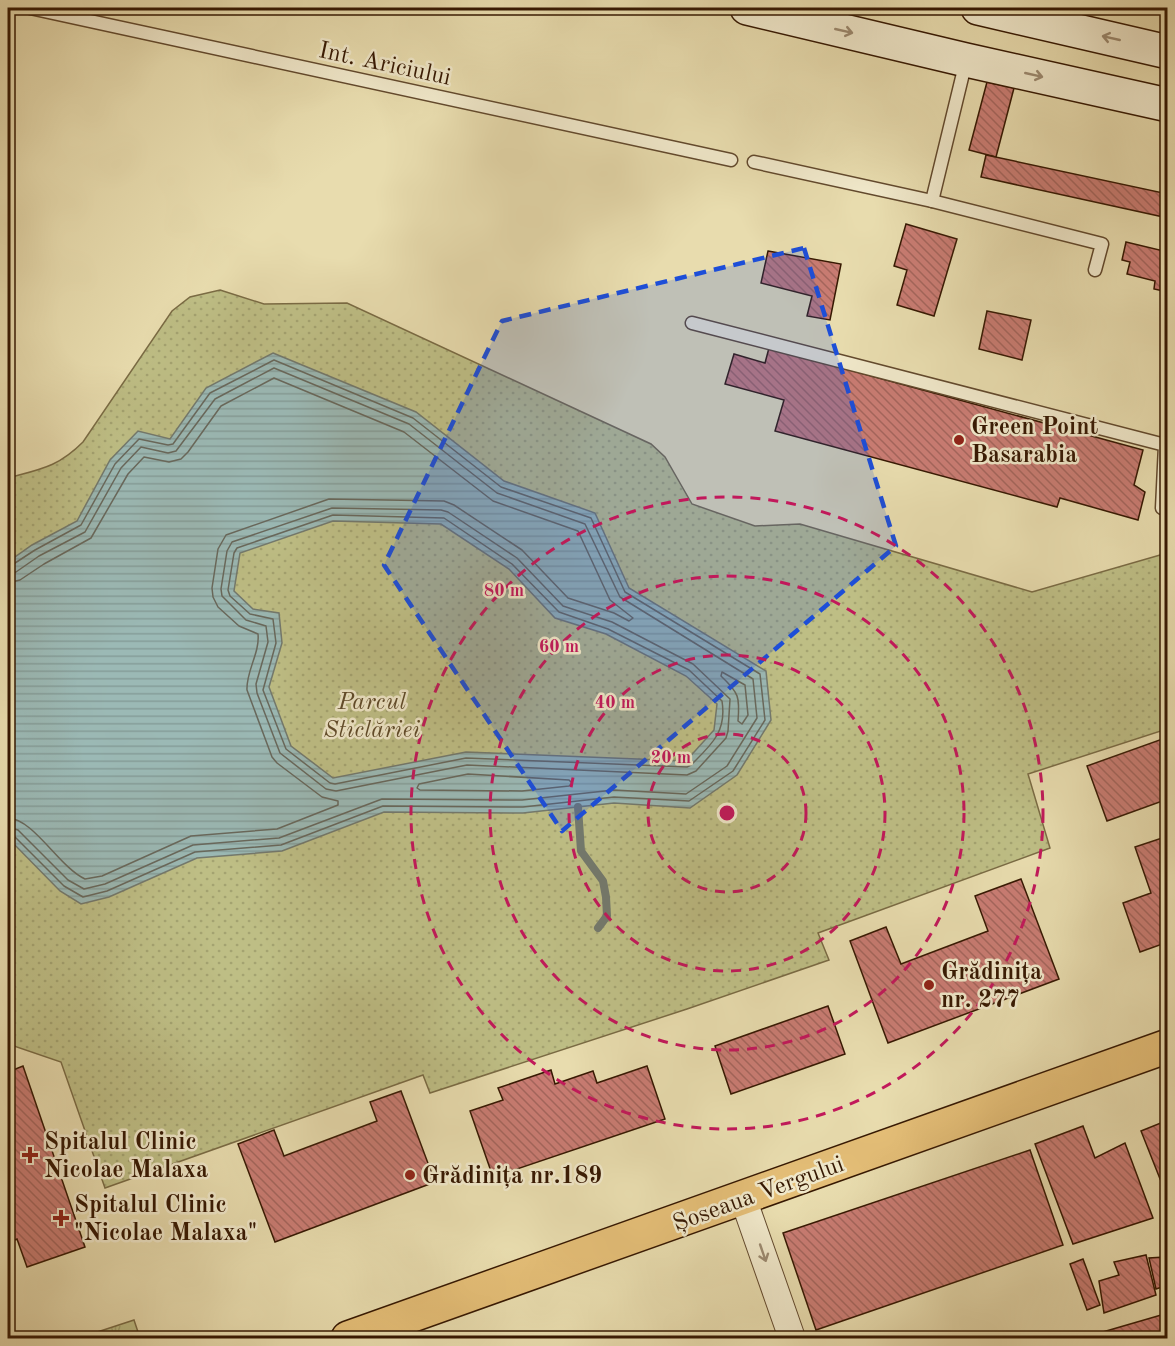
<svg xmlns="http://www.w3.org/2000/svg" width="1175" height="1346" font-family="'Old Standard TT',serif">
<defs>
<pattern id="grass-tufts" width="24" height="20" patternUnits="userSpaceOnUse" patternTransform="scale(1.5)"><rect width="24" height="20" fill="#bebe85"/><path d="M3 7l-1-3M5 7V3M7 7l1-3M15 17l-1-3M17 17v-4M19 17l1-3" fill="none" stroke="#a4a371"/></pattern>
<pattern id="park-dots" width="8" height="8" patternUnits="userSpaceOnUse" patternTransform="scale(1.5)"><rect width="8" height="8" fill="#bebe85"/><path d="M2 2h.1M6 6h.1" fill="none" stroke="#a4a371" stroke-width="1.8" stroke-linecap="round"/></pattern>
<pattern id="water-rules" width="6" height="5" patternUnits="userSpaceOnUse" patternTransform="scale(1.5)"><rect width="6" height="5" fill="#9bb9b5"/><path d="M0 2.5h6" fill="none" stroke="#869e9a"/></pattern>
<pattern id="building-back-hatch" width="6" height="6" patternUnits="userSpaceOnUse" patternTransform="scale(1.5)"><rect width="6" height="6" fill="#c97c73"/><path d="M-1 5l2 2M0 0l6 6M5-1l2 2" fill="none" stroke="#a4655c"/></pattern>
</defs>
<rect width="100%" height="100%" fill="#e8dcae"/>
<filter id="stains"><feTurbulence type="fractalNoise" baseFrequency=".00333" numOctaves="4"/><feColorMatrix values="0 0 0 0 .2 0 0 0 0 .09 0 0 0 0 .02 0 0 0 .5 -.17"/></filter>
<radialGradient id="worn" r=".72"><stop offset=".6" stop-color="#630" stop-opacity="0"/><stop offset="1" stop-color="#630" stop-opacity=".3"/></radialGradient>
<polygon fill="url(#grass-tufts)" stroke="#7a6b44" stroke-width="1.5" points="134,1320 140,1338 79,1338"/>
<path fill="url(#park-dots)" stroke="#7a6b44" stroke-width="1.5" d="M 220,290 L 264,304 L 347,303 L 651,444 L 665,457 L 692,504 L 755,526 L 800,524 L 1032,592 L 1167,553 L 1167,729 L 1028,774 L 1050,848 L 818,933 L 829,960 L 687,1009 L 430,1093 L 423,1075 L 105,1188 L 61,1062 L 8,1044 L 8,478 C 41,469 58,467 83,442 L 172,311 L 190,297 Z"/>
<path fill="url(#water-rules)" stroke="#73796d" stroke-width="1.5" fill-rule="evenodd" d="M 273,353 L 416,412 L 504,481 L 595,513 L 629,588 L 766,671 L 771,720 L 737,775 L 690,808 L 614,803 L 523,813 L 384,812 L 282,851 L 197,858 L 109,897 L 81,904 L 60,891 L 8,838 L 8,562 L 32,545 L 77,521 L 110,460 L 138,431 L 170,439 L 206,388 ZM 333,521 L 441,524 L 509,569 L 555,618 L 606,634 L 686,676 L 717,704 L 714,730 L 686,761 L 466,752 L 333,778 L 291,746 L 269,687 L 282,643 L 279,613 L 253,609 L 234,591 L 240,553 Z"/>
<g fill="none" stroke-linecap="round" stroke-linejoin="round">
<g stroke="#68685c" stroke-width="1.5">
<polygon points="332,508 441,510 448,512 517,558 563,606 612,622 693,664 730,699 728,731 726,738 696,771 687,775 467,765 336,791 326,789 280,753 257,693 256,684 268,642 266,626 246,620 222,596 221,589 227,551 232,542"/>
<path d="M 333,515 L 444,518 L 512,564 L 559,612 L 608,629 L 689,670 L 722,701 C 727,732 711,745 691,765 L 687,767 L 466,758 L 335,784 L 330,783 L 286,749 L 263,690 L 276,643 L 273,619 L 250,614 L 230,596 L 228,590 L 234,553 L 237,548 Z"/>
<polyline points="8,566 12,565 35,550 81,525 115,464 139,439 168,445 173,444 210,393 274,360 413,418 501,487 591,518 625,592 760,674 765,720 733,771 689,801 614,797 523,807 383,806 281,845 195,852 107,891 83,897 64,886 14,836 8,834"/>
<polyline points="8,574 16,572 39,556 85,532 121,468 141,447 168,453 176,451 215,399 274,368 409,424 497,493 585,524 620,597 753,679 757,718 727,766 686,794 614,790 522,800 382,799 279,838 193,845 105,884 84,889 68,880 18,830 8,827"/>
<path d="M 8,583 L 20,580 L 44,564 L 91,538 L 128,474 L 144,457 L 169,462 L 181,459 L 188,452 L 221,406 L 274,378 L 404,432 L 493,501 L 578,531 L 610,600 L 633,618 L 629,621 L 614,613 L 568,598 L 522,550 L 454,505 L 444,501 L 329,499 L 226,535 L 218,549 L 212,588 L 213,597 L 218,607 L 239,626 L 258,634 C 260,653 246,671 247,690 L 272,757 L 277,763 L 322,797 L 338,801 L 338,805 L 277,829 L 191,836 L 102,876 L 85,879 C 59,867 34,819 8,818"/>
<path d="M 722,672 L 745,685 L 748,715 L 742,724 L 738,721 C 740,697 739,693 721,676 Z"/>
<polygon points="468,774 569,780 572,783 569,786 522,791 420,790 417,788 419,784"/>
</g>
<polyline stroke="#73796d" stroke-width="8" points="578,807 581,851 603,881 606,897 607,916 598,928"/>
</g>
<g fill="url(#building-back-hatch)" stroke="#361802" stroke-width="1.5">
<polygon points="987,82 1014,88 996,157 969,150"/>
<polygon points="986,155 1168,194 1168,218 981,177"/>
<polygon points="906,224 957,239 934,316 897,305 907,270 894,266"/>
<polygon points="1126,242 1168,252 1168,292 1154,289 1155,281 1127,274 1130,262 1122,260"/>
<polygon points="768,251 841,264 830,320 807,316 812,296 761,283"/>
<polygon points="987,311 1031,320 1022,360 979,349"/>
<polygon points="769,348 1143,450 1134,485 1145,492 1138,520 1060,498 1057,507 775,431 784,400 725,384 734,354 765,363"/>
<polygon points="1168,737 1168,799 1107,821 1087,766"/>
<polygon points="1168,836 1168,942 1140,952 1123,903 1151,893 1135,847"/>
<polygon points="1021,879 1059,979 888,1043 850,941 886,927 901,964 988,931 975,896"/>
<polygon points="828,1006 845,1054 731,1094 715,1046"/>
<polygon points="23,1066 85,1247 27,1267 17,1239 8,1243 8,1072"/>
<polygon points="647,1066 665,1119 493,1177 470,1111 503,1100 498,1088 551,1070 555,1084 593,1071 597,1083"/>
<polygon points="401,1091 435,1182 275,1242 238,1144 274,1130 284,1156 377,1121 370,1102"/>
<polygon points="1168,1120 1168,1199 1141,1131"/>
<polygon points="1083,1126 1095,1158 1125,1143 1153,1218 1073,1244 1035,1144"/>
<polygon points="1030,1150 1063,1245 816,1330 783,1233"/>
<polygon points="1168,1243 1168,1285 1156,1289 1149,1258 1165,1257 1165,1244"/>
<polygon points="1146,1255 1156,1295 1104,1313 1099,1281 1119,1275 1114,1262"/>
<polygon points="1083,1259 1100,1305 1087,1310 1070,1264"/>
<polygon points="1168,1313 1168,1338 1082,1338"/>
</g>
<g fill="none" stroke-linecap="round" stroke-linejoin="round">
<defs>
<g id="lane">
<polyline points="30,8 731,160"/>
<polyline points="754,162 932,201 1102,244 1095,270"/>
<polyline points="932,201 966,61"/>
<polyline points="692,323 1165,445 1162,508"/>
</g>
<polyline id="street" points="743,1198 792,1338"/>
<g id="secondary">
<polyline points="747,8 966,60 1168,105"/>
<polyline points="978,8 1168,52"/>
</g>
<polyline id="primary" points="348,1338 1168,1046"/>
</defs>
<use href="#lane" stroke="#62492d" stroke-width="15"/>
<use href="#street" stroke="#62492d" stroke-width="28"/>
<use href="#secondary" stroke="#361802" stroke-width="36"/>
<use href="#primary" stroke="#361802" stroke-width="36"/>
<use href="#lane" stroke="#f0e8ca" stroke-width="12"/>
<use href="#street" stroke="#f0e8ca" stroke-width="26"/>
<use href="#secondary" stroke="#f0e8ca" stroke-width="33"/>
<use href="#primary" stroke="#e4be77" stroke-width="33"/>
</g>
<defs><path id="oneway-shaft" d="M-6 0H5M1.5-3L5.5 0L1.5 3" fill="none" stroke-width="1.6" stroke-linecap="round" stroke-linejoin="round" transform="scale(1.5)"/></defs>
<g stroke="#9c8a70">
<use href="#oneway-shaft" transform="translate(844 31) rotate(13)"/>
<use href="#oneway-shaft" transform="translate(1111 38) rotate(-167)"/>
<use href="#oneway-shaft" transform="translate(1034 75) rotate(13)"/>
<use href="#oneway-shaft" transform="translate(763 1253) rotate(71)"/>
</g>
<path fill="#1d4ed8" fill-opacity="0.2" stroke="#1d4ed8" stroke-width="4.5" stroke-dasharray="12 8" stroke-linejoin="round" d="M 804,248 L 896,546 L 562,831 L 384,565 L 502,321 Z"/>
<g fill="none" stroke="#c2185b" stroke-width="3" stroke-dasharray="10 8">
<circle cx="727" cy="813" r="79"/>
<circle cx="727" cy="813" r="158"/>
<circle cx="727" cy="813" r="237"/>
<circle cx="727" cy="813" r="316"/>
</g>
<g fill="#8f2418" stroke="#f0e8ca" stroke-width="2">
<circle cx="959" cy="440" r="6"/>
<circle cx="929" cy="985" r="6"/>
<path d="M27 1146h6v6h6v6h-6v6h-6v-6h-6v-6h6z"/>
<circle cx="410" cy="1175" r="6"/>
<path d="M58 1209h6v6h6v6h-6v6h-6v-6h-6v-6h6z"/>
</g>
<g text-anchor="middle" stroke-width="5" stroke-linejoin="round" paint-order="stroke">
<g font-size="24" fill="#361802" stroke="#f0e8ca">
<text transform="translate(385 63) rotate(12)" y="8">Int. Ariciului</text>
<text transform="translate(758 1193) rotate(-20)" y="8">Șoseaua Vergului</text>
</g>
<g font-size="24" font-weight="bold" fill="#361802" stroke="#f0e8ca" text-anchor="start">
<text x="971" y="434">Green Point<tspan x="971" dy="28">Basarabia</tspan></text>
<text x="941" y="979">Grădinița<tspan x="941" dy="28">nr. 277</tspan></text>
<text x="44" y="1149">Spitalul Clinic<tspan x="44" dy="28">Nicolae Malaxa</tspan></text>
<text x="422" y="1183">Grădinița nr.189</text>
<text x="74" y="1212">Spitalul Clinic<tspan x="74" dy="28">"Nicolae Malaxa"</tspan></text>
</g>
<g font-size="24" font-style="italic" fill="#5f4a29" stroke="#f0e8ca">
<text x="372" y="709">Parcul<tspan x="372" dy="28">Sticlăriei</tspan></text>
</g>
</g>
<circle cx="727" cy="813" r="9" fill="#c2185b" stroke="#f0e8ca" stroke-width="3"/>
<g font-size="18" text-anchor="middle" font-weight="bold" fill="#c2185b" stroke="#f0e8ca" stroke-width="5" stroke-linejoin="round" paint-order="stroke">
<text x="504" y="596">80 m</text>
<text x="559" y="652">60 m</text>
<text x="615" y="708">40 m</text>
<text x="671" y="763">20 m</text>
</g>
<rect width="1175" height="1346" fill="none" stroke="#e8dcae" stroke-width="30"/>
<rect x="9" y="9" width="1157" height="1328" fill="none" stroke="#361802" stroke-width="3"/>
<rect x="15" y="15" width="1145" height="1316" fill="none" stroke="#361802" stroke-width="1.5"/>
<rect width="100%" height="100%" filter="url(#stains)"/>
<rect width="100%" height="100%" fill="url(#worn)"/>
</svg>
